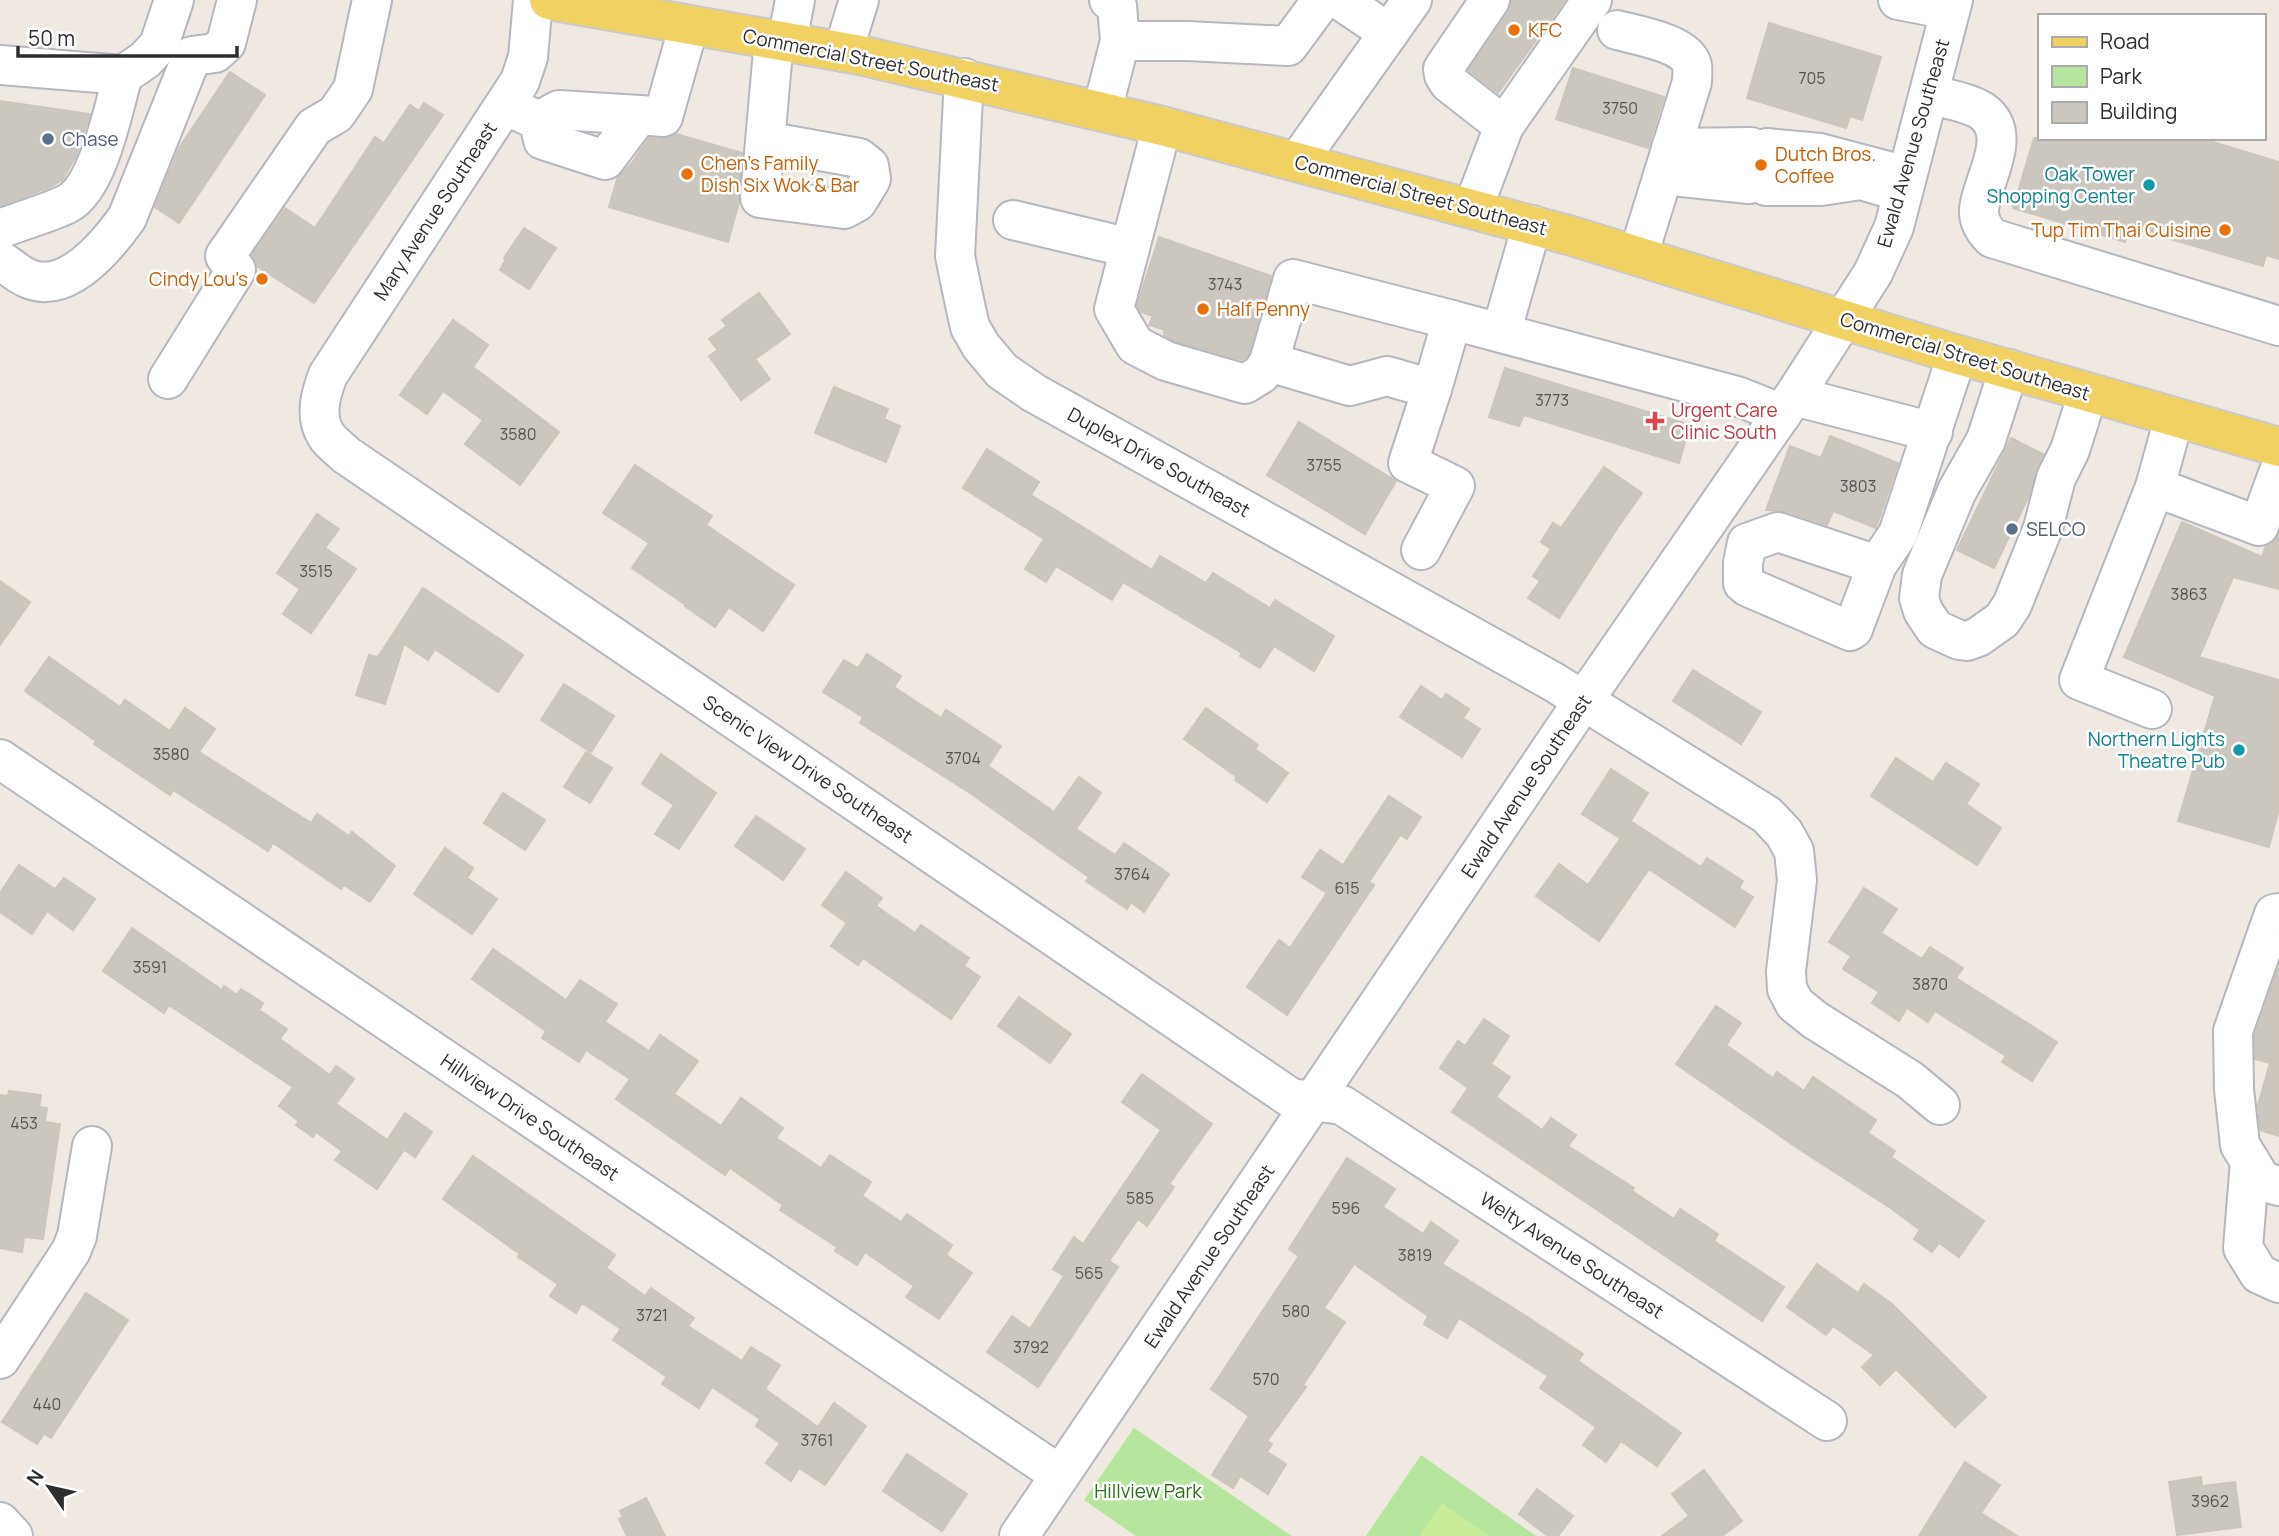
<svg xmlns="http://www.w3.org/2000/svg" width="2279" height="1536" font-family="Manrope,sans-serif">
<rect width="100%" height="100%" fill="#efe9e1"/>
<g fill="#b6e59e">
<polygon points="1134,1428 1277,1526 1292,1536 1136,1536 1084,1500"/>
<polygon points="1421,1455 1536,1536 1366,1536"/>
</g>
<polygon fill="#c9ec9a" points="1442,1503 1489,1536 1419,1536"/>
<g fill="#cbc7bf" stroke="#cbc5ba" stroke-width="2">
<polygon points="1512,0 1565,0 1498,93 1468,70 1508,12"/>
<polygon points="1769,23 1881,57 1862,120 1850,116 1846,128 1747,98"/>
<polygon points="1573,68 1664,97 1648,148 1556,119"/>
<polygon points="230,72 265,95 179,223 155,207 179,148"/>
<polygon points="0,101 90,114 76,156 62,180 50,187 0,206"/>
<polygon points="424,103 443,115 314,303 257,266 252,255 285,208 315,228 375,137 384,143 410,105 419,111"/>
<polygon points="676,134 742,153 739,202 728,242 609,207 618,176 632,163 649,138 662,139"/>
<polygon points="2034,138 2200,138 2279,162 2279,259 2266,255 2263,266 2129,227 2125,242 2013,208"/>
<polygon points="524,228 556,248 529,289 500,270 506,259 504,258"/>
<polygon points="1159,237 1271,276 1249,353 1245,358 1242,360 1174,341 1164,335 1165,330 1149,325 1153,316 1141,312 1137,306"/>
<polygon points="759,293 790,334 755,359 770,379 741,400 709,356 718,350 709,339 727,326 722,320"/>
<polygon points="453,320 488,345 473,367 559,432 520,485 465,444 483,420 443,391 427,414 400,395"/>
<polygon points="1505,368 1690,425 1679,463 1524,415 1519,426 1489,417"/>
<polygon points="834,387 888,409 884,419 900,426 886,462 815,433"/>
<polygon points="1299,422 1396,481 1365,534 1267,475"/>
<polygon points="1830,436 1898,463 1876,528 1833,511 1827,525 1785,511 1766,510 1790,446 1821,458"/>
<polygon points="2011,438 2043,454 2035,472 2029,496 1994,568 1957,550"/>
<polygon points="987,449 1039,482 1031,495 1152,570 1160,556 1206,583 1213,573 1270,608 1275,600 1334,636 1314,671 1274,646 1260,668 1240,656 1242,653 1123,582 1112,600 1056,566 1046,582 1025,569 1044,539 963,488"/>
<polygon points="635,465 712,516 706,525 794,585 763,631 729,607 715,627 685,606 686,605 632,568 649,543 603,513"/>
<polygon points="1604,467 1642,493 1618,527 1559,618 1528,598 1540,581 1533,576 1551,549 1541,542 1553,523 1561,528"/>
<polygon points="317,514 339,529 325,548 356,569 311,633 283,614 300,589 277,573"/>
<polygon points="2182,522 2262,557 2266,546 2273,542 2279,534 2279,589 2233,577 2199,657 2279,680 2279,809 2269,847 2178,821 2215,696 2124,657"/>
<polygon points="0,581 30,602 0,645"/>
<polygon points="423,588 523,655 498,692 435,649 428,660 404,644 385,704 356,695 369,655 378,657"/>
<polygon points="867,654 901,676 894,687 941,718 946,710 1001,746 988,766 1054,812 1079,777 1101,793 1076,829 1115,855 1124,843 1169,874 1144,912 1131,902 1127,909 1086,881 1089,877 970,793 860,723 863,717 823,692 844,660 858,668"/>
<polygon points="49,657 120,707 125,700 170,731 185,708 215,729 199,752 311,823 317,814 349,836 352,832 395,866 370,902 344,885 341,889 273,843 268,851 173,790 170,795 94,744 96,741 25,691"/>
<polygon points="1693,670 1761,712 1741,744 1673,701"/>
<polygon points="564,684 614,716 591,752 541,720"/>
<polygon points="1421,686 1442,700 1446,694 1469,709 1463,718 1480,729 1462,757 1400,717"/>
<polygon points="1206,708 1258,745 1255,749 1288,773 1267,802 1235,780 1237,777 1184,739"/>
<polygon points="586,752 612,768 590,803 564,787"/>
<polygon points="661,754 716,793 679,849 655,834 674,805 642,784"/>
<polygon points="1896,758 1933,782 1946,763 1979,784 1966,804 2001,828 1977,865 1871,796"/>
<polygon points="1611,769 1648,793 1620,838 1582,814"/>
<polygon points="503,793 545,820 525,850 484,823"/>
<polygon points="1389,796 1421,817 1407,839 1400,835 1369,882 1374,885 1287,1015 1247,987 1279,940 1290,948 1327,893 1302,877 1320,850 1343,865"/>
<polygon points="756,816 805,849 783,880 735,846"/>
<polygon points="1632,822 1701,867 1707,858 1743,881 1739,888 1753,897 1735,927 1649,869 1599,941 1536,896 1559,864 1588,885"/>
<polygon points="445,848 473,868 467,878 497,899 472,934 414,894"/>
<polygon points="19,865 55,889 64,878 95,899 73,930 47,911 32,934 0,912 0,893"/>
<polygon points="846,872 882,898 876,906 915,933 921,925 969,958 964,966 980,977 951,1019 863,958 858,965 831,946 847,923 822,905"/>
<polygon points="1864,888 1897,909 1881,933 1922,959 1930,947 1963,968 1956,978 2057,1042 2032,1081 2002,1062 2006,1056 1935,1011 1928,1022 1907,1008 1899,1021 1872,1003 1879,992 1843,969 1851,956 1829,942"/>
<polygon points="132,928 222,990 224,986 237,995 241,989 263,1003 259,1010 287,1029 280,1039 330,1075 336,1066 354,1079 336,1104 403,1151 377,1189 335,1160 342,1151 316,1132 313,1137 296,1125 299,1121 279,1106 293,1087 169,1005 164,1013 103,971"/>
<polygon points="493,949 566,1000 580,980 617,1004 605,1022 649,1051 660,1035 698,1061 674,1094 721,1126 741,1098 783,1128 776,1138 821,1168 830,1155 871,1182 862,1196 901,1222 907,1214 952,1245 946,1255 972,1273 939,1319 906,1297 914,1286 865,1252 857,1265 835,1251 837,1247 780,1210 783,1205 730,1168 725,1175 616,1099 630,1079 586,1050 579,1062 542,1038 546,1031 472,979"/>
<polygon points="2279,966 2279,1136 2260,1130 2258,1105 2270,1063 2255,1059 2255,1035"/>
<polygon points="1019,997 1071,1034 1050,1063 998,1026"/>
<polygon points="1716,1006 1741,1023 1726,1045 1773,1078 1777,1072 1804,1091 1813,1077 1876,1120 1868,1133 1895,1151 1891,1157 1984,1221 1959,1257 1939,1243 1932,1252 1914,1239 1920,1230 1892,1209 1802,1151 1676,1064"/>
<polygon points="1484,1019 1509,1036 1491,1064 1510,1077 1496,1097 1542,1130 1551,1118 1576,1135 1568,1146 1634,1188 1632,1191 1674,1219 1680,1209 1718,1234 1714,1241 1784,1287 1762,1321 1452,1112 1468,1088 1440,1068 1458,1041 1465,1046"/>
<polygon points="1142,1074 1212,1124 1169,1184 1174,1187 1147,1226 1138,1219 1109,1261 1118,1267 1038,1387 987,1352 1012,1316 1030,1329 1064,1276 1053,1269 1074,1237 1083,1244 1161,1130 1122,1102"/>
<polygon points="9,1091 41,1095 39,1107 47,1108 45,1122 60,1124 43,1239 24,1237 22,1252 0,1248 0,1095 8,1096"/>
<polygon points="405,1113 432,1132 415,1157 388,1139"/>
<polygon points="473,1156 615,1255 606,1268 645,1296 651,1288 694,1318 688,1326 742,1361 751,1347 780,1365 765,1389 818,1427 834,1403 866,1426 825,1485 799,1468 791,1481 766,1463 780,1443 756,1426 760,1419 712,1387 699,1408 662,1384 667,1377 613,1340 621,1329 582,1303 576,1313 550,1296 558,1284 518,1257 520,1254 443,1199"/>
<polygon points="1347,1158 1395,1189 1383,1207 1423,1234 1431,1222 1458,1241 1442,1264 1515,1309 1583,1354 1578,1361 1681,1433 1657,1466 1621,1441 1606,1462 1583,1445 1596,1427 1540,1388 1548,1376 1459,1318 1447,1338 1424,1324 1428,1316 1354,1264 1324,1308 1345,1322 1303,1385 1306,1387 1267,1441 1272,1444 1267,1452 1286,1464 1268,1494 1240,1476 1233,1488 1212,1475 1249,1416 1211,1389 1299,1256 1289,1249"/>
<polygon points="1817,1264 1858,1293 1864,1284 1892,1304 1986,1397 1955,1427 1896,1369 1880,1385 1862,1367 1874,1355 1833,1326 1826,1335 1787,1307"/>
<polygon points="86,1293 128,1320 51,1438 44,1434 37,1444 2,1422"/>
<polygon points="907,1454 967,1494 942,1531 883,1491"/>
<polygon points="1965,1462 2000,1485 1981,1513 2017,1536 1919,1536"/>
<polygon points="1704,1470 1742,1521 1722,1536 1662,1536 1689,1516 1672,1494"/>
<polygon points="2201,1477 2202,1486 2235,1482 2241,1527 2177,1535 2169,1482"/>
<polygon points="1537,1489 1573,1516 1558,1536 1548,1536 1519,1514"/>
<polygon points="646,1498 665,1536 627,1536 619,1519 623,1517 620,1511"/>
</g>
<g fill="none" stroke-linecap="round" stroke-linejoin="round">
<defs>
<g id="minor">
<path d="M 533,0 L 528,57 L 520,81 L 328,375 C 321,393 314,416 326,435 C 330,442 340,449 346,455 L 1291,1098 L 1342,1105 L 1827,1421"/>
<polyline points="1340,0 1389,33"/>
<polyline points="1490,0 1443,69 1444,75 1449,83 1504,126"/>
<polyline points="1898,0 1950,10"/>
<path d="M 1617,30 C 1636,35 1686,43 1692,65 C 1693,69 1692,77 1692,82 L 1638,256"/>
<polyline points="1120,41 1187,41 1288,46 1322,0"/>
<polyline points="787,42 795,0"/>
<polyline points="843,52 859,0"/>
<polyline points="0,65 123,75 145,60 159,45 174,0"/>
<polyline points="964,78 955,256 963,295 970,327 981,346 1002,371 1034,393 1552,681 1767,815 1784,833 1794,851 1797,880 1786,971 1787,989 1795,1004 1815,1020 1910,1080 1940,1105"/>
<path d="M 1929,94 C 1945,99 1968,102 1982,111 C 2015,134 1982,180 1979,209 C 1978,221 1985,231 1992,238 L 2279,326"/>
<polyline points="505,105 539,121 543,140 605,160 639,115 663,117 689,25"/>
<polyline points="1102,111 1120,41 1117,6 1109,0"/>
<polyline points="539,121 559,110 639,115"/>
<polyline points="1162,126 1114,309 1135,345 1166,361 1245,384 1261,374 1269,362 1350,386 1387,376 1432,389 1408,463 1455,486 1421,550"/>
<polyline points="765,141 859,158 869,166 871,179 857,202 844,209 760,198 774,40"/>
<polyline points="1671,148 1751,147"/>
<polyline points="1767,148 1820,153 1907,176"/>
<polyline points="1298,161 1412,0"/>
<polyline points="1663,175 1749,184"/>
<polyline points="1766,186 1821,186 1861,180 1885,187"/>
<polyline points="1473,208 1504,126 1592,0"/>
<polyline points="1013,220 1130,248"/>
<path d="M 0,229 C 22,220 46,214 67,204 C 99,187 113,109 123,75"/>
<path d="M 0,260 C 9,266 18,274 27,278 C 66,296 107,246 127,218 L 192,56 L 215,53 L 226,43 L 237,0"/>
<polyline points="1501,333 1737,396 1782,414"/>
<polyline points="1269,362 1293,279 1452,320"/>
<polyline points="2009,369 1986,440 1957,491 1922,575 1919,598 1923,611 1935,629 1959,640 1967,641 1978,637 2002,620 2012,605 2043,528 2056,478 2070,450 2088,393"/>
<polyline points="168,379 236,270 225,256 314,127 336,114 353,89 372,0"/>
<polyline points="1432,389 1452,320 1501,333 1532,225"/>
<polyline points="1794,396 1933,432"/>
<polyline points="2174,418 2155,487 2259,526 2279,471"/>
<polyline points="1877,565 1778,532 1747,543 1743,563 1743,583 1748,587 1850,631 1853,629 1877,565 1898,534 1957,355"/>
<polyline points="2152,709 2079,680 2155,487"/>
<polyline points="0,759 1060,1475"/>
<polyline points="2279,913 2274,914 2233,1031 2234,1089 2240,1145 2262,1181 2279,1186"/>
<polyline points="2250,1161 2243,1248 2259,1274 2279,1283"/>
<polyline points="0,1359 71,1251 77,1236 92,1146"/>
<polyline points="0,1522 13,1536"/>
<polyline points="1019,1536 1584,700 1794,396 1873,273 1894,227 1953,0"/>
</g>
<polyline id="major" points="549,0 860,55 1162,126 1572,236 1945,351 2279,447"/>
</defs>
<use href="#minor" stroke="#b4b7c1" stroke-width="42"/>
<use href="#major" stroke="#c9c9c9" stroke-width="42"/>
<use href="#minor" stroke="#fff" stroke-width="38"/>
<use href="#major" stroke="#f2d163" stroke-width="38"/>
</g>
<g fill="#e8710a" stroke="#fff" stroke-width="2.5">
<circle cx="1514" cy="30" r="7"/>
<circle cx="1761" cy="165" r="7"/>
<circle cx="687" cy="174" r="7"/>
<circle cx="2225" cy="230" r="7"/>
<circle cx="262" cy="279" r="7"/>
<circle cx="1203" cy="309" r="7"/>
</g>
<g fill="#5c6f8a" stroke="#fff" stroke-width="2.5">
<circle cx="48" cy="139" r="7"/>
<circle cx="2012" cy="529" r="7"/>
</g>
<g fill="#0f9aa8" stroke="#fff" stroke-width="2.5">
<circle cx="2149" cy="185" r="7"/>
<circle cx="2239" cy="750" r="7"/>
</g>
<path fill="#e0444e" stroke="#fff" stroke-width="2.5" d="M1651.5 410.5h7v7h7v7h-7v7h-7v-7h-7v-7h7z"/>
<g text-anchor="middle" stroke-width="5" stroke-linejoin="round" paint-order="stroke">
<g font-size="16" fill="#555452">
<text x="1812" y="84">705</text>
<text x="1620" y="114">3750</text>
<text x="1225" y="290">3743</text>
<text x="1552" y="406">3773</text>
<text x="518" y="440">3580</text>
<text x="1324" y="471">3755</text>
<text x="1858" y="492">3803</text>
<text x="316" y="577">3515</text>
<text x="2189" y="600">3863</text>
<text x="171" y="760">3580</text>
<text x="963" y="764">3704</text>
<text x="1132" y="880">3764</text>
<text x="1347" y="894">615</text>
<text x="150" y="973">3591</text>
<text x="1930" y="990">3870</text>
<text x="24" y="1129">453</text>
<text x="1140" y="1204">585</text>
<text x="1346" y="1214">596</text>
<text x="1415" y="1261">3819</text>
<text x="1089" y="1279">565</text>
<text x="1296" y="1317">580</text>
<text x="652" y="1321">3721</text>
<text x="1031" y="1353">3792</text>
<text x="1266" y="1385">570</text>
<text x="47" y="1410">440</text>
<text x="817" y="1446">3761</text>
<text x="2210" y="1507">3962</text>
</g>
<g font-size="19" fill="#c56008" stroke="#fff" text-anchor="start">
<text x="1528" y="37">KFC</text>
<text x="1775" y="161">Dutch Bros.<tspan x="1775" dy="22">Coffee</tspan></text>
<text x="701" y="170">Chen’s Family<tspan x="701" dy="22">Dish Six Wok &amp; Bar</tspan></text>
<text x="2211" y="237" text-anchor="end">Tup Tim Thai Cuisine</text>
<text x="248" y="286" text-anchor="end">Cindy Lou's</text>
<text x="1217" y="316">Half Penny</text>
</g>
<g font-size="19" fill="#2e2e2e" stroke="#fff">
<text transform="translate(871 60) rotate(11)" y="7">Commercial Street Southeast</text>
<text transform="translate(1913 143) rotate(-74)" y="7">Ewald Avenue Southeast</text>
<text transform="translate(1421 195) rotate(15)" y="7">Commercial Street Southeast</text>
<text transform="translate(435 211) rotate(-57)" y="7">Mary Avenue Southeast</text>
<text transform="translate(1965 356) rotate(17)" y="7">Commercial Street Southeast</text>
<text transform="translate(1159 462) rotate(29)" y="7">Duplex Drive Southeast</text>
<text transform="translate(808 769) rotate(34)" y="7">Scenic View Drive Southeast</text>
<text transform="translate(1526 786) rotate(-56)" y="7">Ewald Avenue Southeast</text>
<text transform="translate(530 1117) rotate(34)" y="7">Hillview Drive Southeast</text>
<text transform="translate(1572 1255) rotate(33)" y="7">Welty Avenue Southeast</text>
<text transform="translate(1209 1256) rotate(-56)" y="7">Ewald Avenue Southeast</text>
</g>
<g font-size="19" fill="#4e5e75" stroke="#fff" text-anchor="start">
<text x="62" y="146">Chase</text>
<text x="2026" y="536">SELCO</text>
</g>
<g font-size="19" fill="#0d838f" stroke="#fff" text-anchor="end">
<text x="2135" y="181">Oak Tower<tspan x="2135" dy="22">Shopping Center</tspan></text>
<text x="2225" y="746">Northern Lights<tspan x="2225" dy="22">Theatre Pub</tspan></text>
</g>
<g font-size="19" fill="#be3a42" stroke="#fff" text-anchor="start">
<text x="1671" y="417">Urgent Care<tspan x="1671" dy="22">Clinic South</tspan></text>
</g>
<g font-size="19" fill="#2c6e1b" stroke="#fff">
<text x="1148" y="1498">Hillview Park</text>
</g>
</g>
<rect x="2038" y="14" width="228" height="126" fill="#ffffff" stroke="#ababab" stroke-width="2"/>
<rect x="2052" y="37" width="35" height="10" fill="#f2d163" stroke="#ababab" stroke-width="2"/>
<text x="2100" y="49" font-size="21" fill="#2e2e2e">Road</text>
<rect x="2052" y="66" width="35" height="21" fill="#b6e59e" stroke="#ababab" stroke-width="2"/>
<text x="2100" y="84" font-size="21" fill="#2e2e2e">Park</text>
<rect x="2052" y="102" width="35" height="21" fill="#cbc7bf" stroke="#ababab" stroke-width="2"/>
<text x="2100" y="119" font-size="21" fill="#2e2e2e">Building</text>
<g transform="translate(49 1487) rotate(304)" stroke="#ffffff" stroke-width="5" paint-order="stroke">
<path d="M0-5L12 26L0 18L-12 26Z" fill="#2e2e2e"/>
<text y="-10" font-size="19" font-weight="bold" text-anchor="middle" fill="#2e2e2e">N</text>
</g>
<path d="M18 46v10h219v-10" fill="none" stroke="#2e2e2e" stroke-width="3.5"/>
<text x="28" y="46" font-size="21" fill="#2e2e2e" stroke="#ffffff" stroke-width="5" paint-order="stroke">50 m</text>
</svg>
